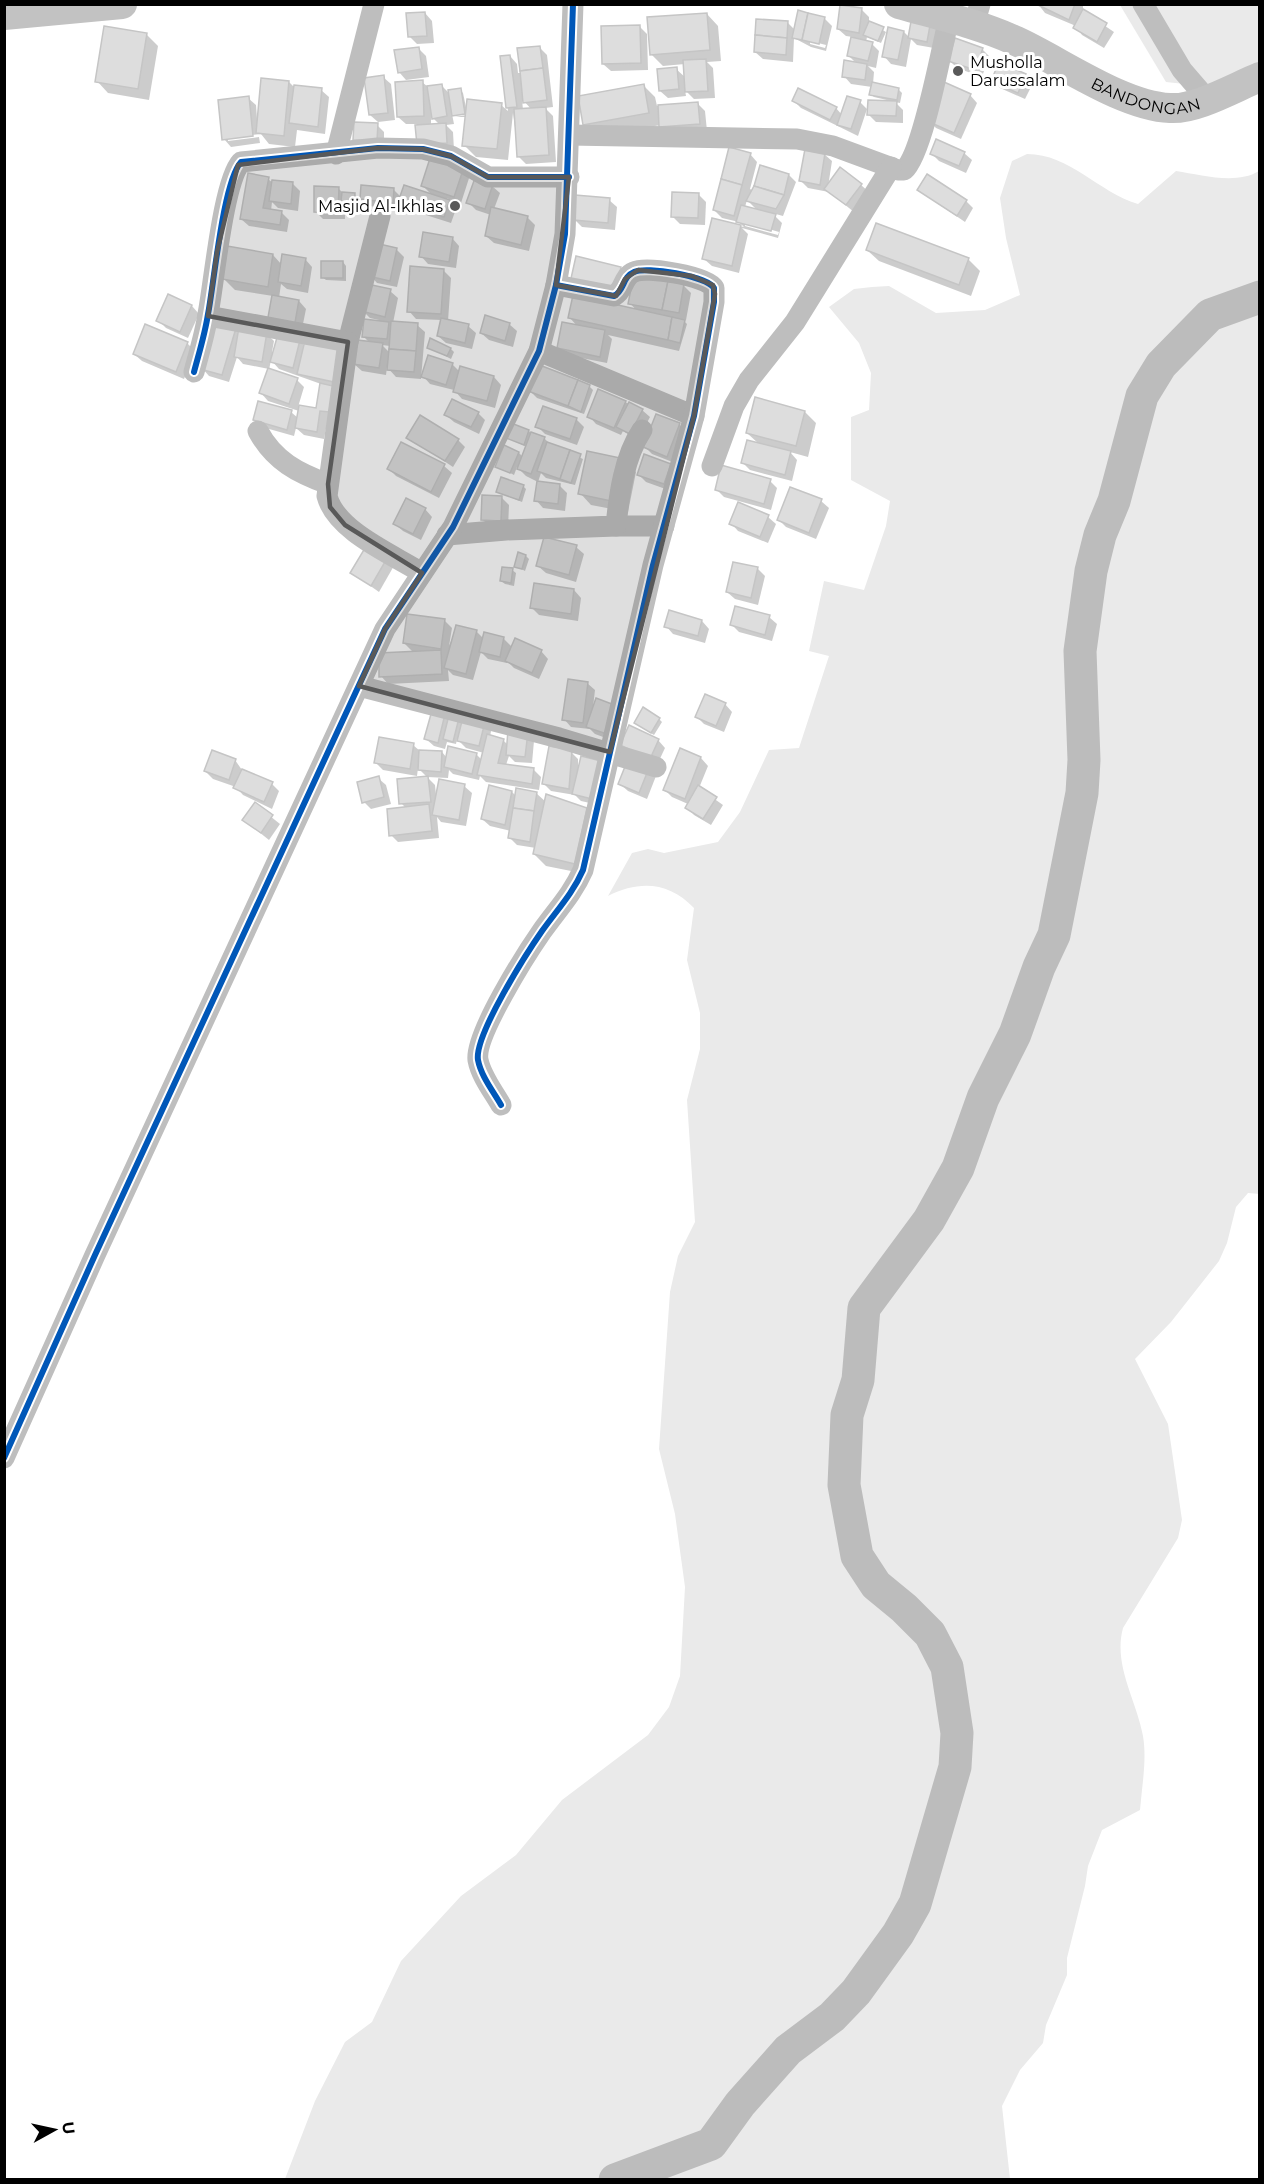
<svg xmlns="http://www.w3.org/2000/svg" width="1264" height="2184" font-family="Montserrat,sans-serif">
<rect width="100%" height="100%" fill="#fff"/>
<g fill="#eaeaea">
<polygon points="1120,5 1259,5 1259,69 1222,88 1166,82"/>
<path d="M 1027,154 C 1070,154 1098,192 1138,204 L 1176,171 C 1202,175 1236,185 1259,171 L 1260,1194 L 1248,1193 L 1236,1207 L 1227,1243 L 1219,1261 L 1171,1322 L 1135,1359 L 1168,1424 L 1182,1520 L 1178,1538 L 1123,1628 C 1113,1665 1136,1699 1143,1736 C 1147,1760 1142,1785 1140,1810 L 1102,1830 L 1088,1866 L 1085,1886 L 1067,1958 L 1067,1975 L 1046,2025 L 1043,2043 L 1020,2070 L 1002,2106 L 1010,2179 L 285,2179 L 315,2101 L 345,2042 L 372,2022 L 401,1961 L 461,1896 L 516,1855 L 562,1800 L 648,1735 L 669,1707 L 680,1676 L 685,1587 L 675,1514 L 659,1449 L 670,1292 L 678,1256 L 695,1222 L 687,1100 L 700,1049 L 700,1013 L 687,960 L 694,908 C 669,882 640,880 608,896 L 632,853 L 648,849 L 664,853 L 718,842 L 740,812 L 769,750 L 799,748 L 829,656 L 809,651 L 824,581 L 864,590 L 886,526 L 890,501 L 851,480 L 851,417 L 869,410 L 871,373 L 859,343 L 829,307 L 854,289 L 872,287 L 889,286 L 936,313 L 985,310 L 1020,295 L 1006,238 L 1000,198 L 1012,161 Z"/>
</g>
<g fill="#0003" fill-rule="evenodd">
<polygon points="1038,4 1083,4 1083,11 1114,32 1104,48 1082,35 1076,26 1045,13"/>
<polygon points="862,10 869,17 869,22 886,32 881,43 867,37 866,42 872,44 879,51 876,68 868,66 874,72 873,84 898,89 902,93 900,103 895,102 903,110 903,123 876,122 869,115 891,101 874,97 871,94 872,87 851,84 844,76 856,63 849,56 853,37 846,36 838,29"/>
<polygon points="425,13 432,21 434,43 417,44 410,37"/>
<polygon points="707,14 718,26 721,61 707,62 713,68 715,98 694,99 685,90 686,96 668,98 660,91 676,69 686,78 685,64 663,66 651,54"/>
<path d="M 824,18 L 832,26 L 826,51 L 811,47 L 794,38 L 793,62 L 763,59 L 755,52 L 788,23 L 795,30 ZM 810,41 L 826,45 L 825,48 L 810,44 Z"/>
<polygon points="913,18 938,28 934,48 917,45 911,39 906,67 891,64 884,56 904,32 910,38"/>
<polygon points="639,26 647,34 648,70 611,71 603,64"/>
<polygon points="146,34 158,46 149,100 108,93 97,81"/>
<path d="M 539,47 L 547,55 L 553,107 L 545,108 L 553,116 L 556,162 L 526,164 L 519,157 L 513,113 L 508,160 L 476,157 L 464,145 L 467,117 L 455,117 L 473,114 L 472,111 L 452,114 L 454,124 L 446,125 L 453,132 L 454,150 L 418,144 L 417,124 L 406,124 L 398,117 L 422,82 L 428,87 L 441,85 L 448,92 L 460,90 L 463,93 L 467,112 L 501,105 L 508,111 L 501,57 L 510,56 L 517,64 L 518,73 L 521,73 ZM 522,99 L 532,110 L 523,110 ZM 431,116 L 440,125 L 431,125 Z"/>
<polygon points="419,49 426,56 429,77 406,80 399,72"/>
<polygon points="982,49 989,56 982,77 957,68 949,60"/>
<polygon points="1025,75 1033,83 1025,99 1000,88 993,80"/>
<polygon points="383,77 391,84 395,120 378,122 370,115"/>
<polygon points="289,82 293,86 321,90 329,97 325,134 297,130 295,147 269,144 261,134 228,138 228,141 259,137 260,143 231,147 224,139 248,98 256,105 257,119"/>
<polygon points="644,86 655,97 657,106 697,103 705,111 707,131 668,134 661,125 596,136 585,124"/>
<polygon points="970,95 977,103 961,139 936,128 928,120"/>
<polygon points="794,101 836,108 842,115 860,102 867,109 858,136 801,108"/>
<polygon points="377,125 384,132 384,148 354,139"/>
<polygon points="964,153 972,160 966,173 939,161 932,154"/>
<polygon points="433,154 471,172 461,203 446,198 456,209 451,223 407,209 400,202 400,210 369,206 361,199 394,190 401,197 433,196 422,185"/>
<path d="M 750,154 L 757,162 L 750,189 L 752,190 L 761,167 L 789,175 L 796,182 L 783,216 L 772,213 L 782,223 L 778,238 L 742,228 L 748,234 L 739,273 L 712,266 L 704,259 L 713,220 L 744,227 L 739,222 L 722,218 L 714,210 ZM 747,200 L 758,211 L 745,207 ZM 745,222 L 779,232 L 778,235 L 745,226 Z"/>
<polygon points="824,154 832,161 828,187 861,185 869,192 854,212 829,192 808,188 801,181"/>
<polygon points="268,179 273,183 292,183 300,191 298,211 278,208 272,202 271,211 281,212 289,220 287,232 249,226 241,219"/>
<polygon points="492,186 500,193 494,209 527,217 535,225 529,251 494,243 486,236 491,215 476,210 468,202"/>
<polygon points="338,188 344,194 354,194 358,198 357,215 345,213 345,219 323,219 315,211"/>
<polygon points="918,190 966,201 973,208 965,222"/>
<polygon points="699,195 706,202 705,225 680,224 672,216"/>
<polygon points="609,200 617,207 615,230 582,227 575,220"/>
<polygon points="452,238 459,246 456,268 428,264 421,256"/>
<polygon points="396,249 404,257 397,287 377,283 370,275"/>
<polygon points="867,250 968,259 980,271 971,296 879,261"/>
<polygon points="273,255 282,265 305,259 312,267 308,293 287,289 281,284 279,298 299,301 306,309 301,334 273,296 235,290 223,278"/>
<polygon points="343,262 346,266 346,281 326,280 322,277"/>
<polygon points="443,270 451,278 448,321 468,326 476,333 472,349 446,343 438,336 442,320 416,319 409,311"/>
<polygon points="683,285 691,293 686,320 682,319 687,324 679,351 608,335 612,339 607,363 566,355 559,348 578,327 570,318 637,311 630,303"/>
<path d="M 390,291 L 398,298 L 393,323 L 417,325 L 425,332 L 421,379 L 396,377 L 387,367 L 386,375 L 362,371 L 354,364 L 370,343 L 363,336 L 379,320 L 370,318 L 363,311 ZM 382,345 L 390,346 L 390,353 Z"/>
<polygon points="169,296 192,306 199,314 188,338 166,328 158,320"/>
<polygon points="509,324 517,331 513,347 489,340 481,333"/>
<polygon points="146,326 188,344 195,351 184,379 142,361 134,354"/>
<path d="M 235,330 L 240,334 L 267,334 L 274,341 L 272,352 L 274,353 L 300,341 L 305,346 L 342,347 L 324,439 L 304,435 L 296,428 L 294,436 L 262,427 L 255,420 L 291,412 L 298,418 L 299,411 L 268,401 L 261,393 L 269,369 L 243,364 L 237,357 L 229,382 L 209,376 L 202,368 ZM 271,360 L 279,369 L 321,384 L 317,410 L 298,407 L 304,387 L 297,380 L 269,370 Z"/>
<polygon points="428,347 451,349 454,352 451,359"/>
<polygon points="452,364 460,372 461,368 494,377 501,385 495,408 462,399 454,390 430,384 423,376"/>
<polygon points="589,386 593,390 584,414 537,398 530,391"/>
<polygon points="625,402 642,410 650,417 638,440 623,431 621,435 596,424 589,416"/>
<polygon points="805,412 816,423 808,457 790,452 797,460 792,481 750,470 743,463 759,444 747,433"/>
<polygon points="478,413 485,420 479,434 454,422 446,415"/>
<polygon points="576,419 584,427 577,445 545,434 537,426"/>
<polygon points="679,424 687,432 675,463 652,454 645,447"/>
<polygon points="528,431 544,438 551,445 583,459 575,485 546,478 541,473 538,482 526,476 517,467 514,475 497,466 519,453 523,457 527,447 508,438"/>
<polygon points="408,437 458,440 465,447 453,467"/>
<polygon points="624,461 636,472 628,512 591,505 580,493"/>
<polygon points="670,465 671,491 646,482 638,474"/>
<polygon points="444,466 452,473 439,498 396,476 389,469"/>
<polygon points="770,481 777,488 771,510 724,497 716,489"/>
<polygon points="523,486 526,489 522,502 498,492"/>
<polygon points="560,486 567,493 565,511 543,508 536,500"/>
<polygon points="501,497 509,505 508,528 490,527 482,519"/>
<polygon points="821,501 829,508 816,539 786,527 779,520"/>
<polygon points="425,509 432,517 421,540 403,531 395,524"/>
<polygon points="768,517 776,524 768,543 738,531 731,523"/>
<polygon points="368,545 395,564 379,592 352,573"/>
<polygon points="576,547 584,554 576,582 546,573 538,566"/>
<polygon points="526,556 529,559 525,571 516,566"/>
<polygon points="758,569 765,576 758,605 735,599 727,592"/>
<polygon points="512,570 516,573 514,586 505,584 501,581"/>
<polygon points="574,590 581,598 578,621 539,615 532,608"/>
<polygon points="769,617 777,624 772,641 739,632 732,625"/>
<polygon points="444,620 452,628 449,646 457,627 477,632 484,639 503,638 512,647 541,651 548,659 539,679 514,668 507,661 507,663 488,659 481,652 473,680 453,675 448,670 449,681 388,684 381,676 414,653 404,643"/>
<polygon points="702,621 709,629 705,643 673,634 666,626"/>
<polygon points="587,683 595,690 593,707 614,741 595,734 590,729 571,727 564,719"/>
<polygon points="725,704 732,712 724,732 704,724 697,717"/>
<polygon points="434,709 484,724 491,731 490,737 503,740 508,745 509,732 534,741 532,763 515,762 509,756 506,765 534,770 541,777 539,790 486,782 480,776 479,780 453,774 449,770 448,778 427,777 435,785 436,795 464,786 472,793 466,826 441,822 437,817 439,838 398,842 391,835 406,808 401,803 428,778 418,768 417,776 383,770 376,763 413,745 420,751 442,752 447,758 450,748 477,755 482,760 484,753 466,748 457,739 456,744 447,742 445,749 434,746 426,739"/>
<polygon points="659,719 662,722 654,735 639,726"/>
<polygon points="658,740 665,748 657,765 629,752"/>
<polygon points="681,750 701,758 708,766 699,788 723,805 711,825 694,815 687,807 688,804 672,797 665,790"/>
<polygon points="571,752 578,759 578,769 603,806 581,801 575,795 551,791 543,783"/>
<polygon points="235,760 242,770 272,784 279,791 272,809 243,795 236,787 213,779 205,771"/>
<polygon points="629,761 656,776 647,799 628,791 620,784"/>
<polygon points="378,778 386,785 391,804 371,809 364,802"/>
<polygon points="512,792 516,796 536,793 546,802 586,874 546,866 534,854 536,848 517,845 510,838 511,831 490,826 482,819"/>
<polygon points="255,804 280,824 269,840 244,820"/>
</g>
<g fill="none" stroke-linecap="round" stroke-linejoin="round">
<polyline stroke="#bcbcbc" stroke-width="33" points="615,2180 711,2144 740,2104 788,2050 832,2017 856,1992 898,1934 915,1904 955,1767 957,1733 947,1667 930,1634 904,1608 876,1585 857,1556 844,1485 847,1415 858,1380 864,1308 929,1220 958,1168 983,1098 1015,1034 1039,967 1054,935 1082,793 1084,760 1080,651 1091,571 1100,535 1114,501 1142,396 1161,365 1210,315 1260,297"/>
</g>
<g fill="#ddd" stroke="#c5c5c5" stroke-width="1.5">
<polygon points="1036,4 1075,4 1069,20"/>
<polygon points="840,5 862,8 859,33 837,29"/>
<polygon points="1083,9 1107,23 1097,42 1073,28"/>
<polygon points="798,10 808,13 802,40 792,38"/>
<polygon points="425,12 427,36 408,37 406,13"/>
<polygon points="707,13 710,50 650,55 647,17"/>
<polygon points="808,13 825,17 819,44 802,40"/>
<polygon points="912,16 931,20 927,42 908,38"/>
<polygon points="756,19 788,21 787,38 755,35"/>
<polygon points="869,21 884,27 878,41 863,35"/>
<polygon points="640,25 641,63 602,64 601,26"/>
<polygon points="104,26 147,33 138,89 95,82"/>
<polygon points="888,27 904,31 898,60 882,57"/>
<polygon points="755,35 787,38 786,55 754,52"/>
<polygon points="851,37 873,42 868,61 847,56"/>
<polygon points="955,38 983,48 975,70 948,61"/>
<polygon points="540,46 543,68 520,71 517,48"/>
<polygon points="419,47 422,69 398,73 394,50"/>
<polygon points="510,55 517,107 506,108 500,56"/>
<polygon points="706,59 708,91 685,92 683,60"/>
<polygon points="844,60 867,64 865,80 842,77"/>
<polygon points="999,62 1026,74 1018,93 991,81"/>
<polygon points="677,67 679,89 659,91 657,69"/>
<polygon points="543,68 547,100 523,103 520,71"/>
<polygon points="384,75 388,113 369,115 364,78"/>
<polygon points="261,78 289,81 284,136 256,133"/>
<polygon points="423,80 424,116 397,117 395,82"/>
<polygon points="872,82 899,88 897,100 869,95"/>
<polygon points="944,82 971,94 954,133 927,121"/>
<polygon points="442,84 447,116 432,119 427,86"/>
<polygon points="644,84 649,113 583,125 578,96"/>
<polygon points="294,85 322,88 318,127 289,123"/>
<polygon points="461,88 465,114 452,116 448,90"/>
<polygon points="798,88 837,107 830,120 792,101"/>
<polygon points="249,96 253,136 222,140 218,100"/>
<polygon points="847,96 861,100 851,129 837,125"/>
<polygon points="467,99 502,103 497,149 462,146"/>
<polygon points="868,100 897,101 896,116 867,115"/>
<polygon points="698,102 700,124 659,127 658,105"/>
<polygon points="546,107 549,155 517,157 514,109"/>
<polygon points="354,122 378,123 377,141 353,140"/>
<polygon points="446,123 447,143 417,145 415,125"/>
<polygon points="936,139 965,152 959,166 930,154"/>
<polygon points="729,147 751,153 742,185 721,179"/>
<polygon points="805,149 825,153 820,185 799,181"/>
<polygon points="432,152 465,164 454,197 421,186"/>
<polygon points="760,165 789,174 784,195 754,186"/>
<polygon points="840,167 862,184 846,205 824,189"/>
<polygon points="248,173 269,177 263,208 282,211 280,225 240,219"/>
<polygon points="927,174 967,200 957,216 917,190"/>
<polygon points="475,178 493,184 485,209 466,203"/>
<polygon points="721,179 742,185 734,216 713,210"/>
<polygon points="272,180 293,182 291,204 269,201"/>
<polygon points="361,185 394,188 393,203 360,199"/>
<polygon points="404,185 450,200 444,217 398,202"/>
<polygon points="314,186 339,187 338,213 314,212"/>
<polygon points="754,186 784,195 776,209 746,201"/>
<polygon points="342,192 355,193 354,212 340,211"/>
<polygon points="672,192 699,193 698,218 671,217"/>
<polygon points="575,195 610,198 608,223 573,220"/>
<polygon points="741,205 776,214 771,231 736,222"/>
<polygon points="491,207 528,216 521,245 485,236"/>
<polygon points="712,218 741,225 732,266 702,259"/>
<polygon points="876,223 969,258 959,285 866,250"/>
<polygon points="423,232 453,237 449,262 419,257"/>
<polygon points="375,243 397,248 390,281 368,276"/>
<polygon points="227,246 273,254 268,287 222,279"/>
<polygon points="282,254 306,258 301,286 278,282"/>
<polygon points="576,256 621,267 615,294 570,283"/>
<rect x="321" y="261" width="22" height="17"/>
<polygon points="410,266 444,269 441,314 407,312"/>
<polygon points="634,274 668,281 662,310 628,304"/>
<polygon points="668,281 684,284 679,313 662,310"/>
<polygon points="367,284 391,289 385,317 361,311"/>
<polygon points="168,294 192,305 180,332 156,321"/>
<polygon points="272,295 299,300 294,328 267,323"/>
<polygon points="573,295 672,317 668,340 568,318"/>
<polygon points="485,315 510,323 505,341 480,333"/>
<polygon points="672,317 685,320 680,343 668,340"/>
<polygon points="441,318 469,324 465,343 437,336"/>
<polygon points="364,319 389,322 387,339 362,337"/>
<polygon points="214,321 236,328 222,375 200,369"/>
<polygon points="391,321 418,323 416,351 389,349"/>
<polygon points="562,322 605,330 600,357 557,348"/>
<polygon points="145,324 188,342 176,372 133,354"/>
<polygon points="239,327 267,332 262,362 234,357"/>
<polygon points="278,334 300,340 293,368 270,362"/>
<polygon points="306,336 343,345 334,382 297,374"/>
<polygon points="430,338 451,348 447,356 427,348"/>
<polygon points="357,340 383,343 379,368 353,364"/>
<polygon points="389,349 416,351 414,372 387,370"/>
<polygon points="428,355 453,363 446,385 421,377"/>
<polygon points="537,364 578,380 568,406 528,391"/>
<polygon points="460,366 494,376 487,401 453,392"/>
<polygon points="268,368 298,378 289,404 259,393"/>
<polygon points="578,380 590,385 581,412 568,406"/>
<polygon points="320,383 333,386 329,412 320,411 317,432 295,428 299,405 316,408"/>
<polygon points="598,389 626,401 614,428 587,417"/>
<polygon points="755,397 805,411 796,446 746,433"/>
<polygon points="452,399 479,412 471,427 444,415"/>
<polygon points="258,401 292,410 287,430 253,420"/>
<polygon points="629,402 643,409 630,434 616,427"/>
<polygon points="543,406 577,418 570,439 535,427"/>
<polygon points="656,414 680,423 667,457 643,447"/>
<polygon points="420,415 459,439 445,461 406,438"/>
<polygon points="511,423 529,430 524,445 506,438"/>
<polygon points="531,432 545,437 531,474 517,469"/>
<polygon points="747,440 791,451 785,475 741,463"/>
<polygon points="401,442 445,464 431,492 387,469"/>
<polygon points="547,442 570,450 560,479 537,471"/>
<polygon points="504,445 519,452 510,473 495,467"/>
<polygon points="570,450 581,454 571,483 560,479"/>
<polygon points="587,451 625,459 616,502 578,494"/>
<polygon points="644,454 671,464 664,484 637,475"/>
<polygon points="721,465 771,479 764,504 715,490"/>
<polygon points="501,477 524,485 519,500 496,492"/>
<polygon points="537,481 560,484 558,504 534,501"/>
<polygon points="790,487 822,499 809,533 777,520"/>
<polygon points="482,495 502,496 501,521 481,520"/>
<polygon points="406,498 426,508 413,534 393,524"/>
<polygon points="738,502 769,515 760,537 729,524"/>
<polygon points="544,537 577,545 569,575 536,566"/>
<polygon points="368,543 389,555 371,586 350,573"/>
<polygon points="518,552 526,555 522,569 514,567"/>
<polygon points="733,562 758,567 751,598 726,592"/>
<polygon points="502,567 513,568 511,583 500,581"/>
<polygon points="534,583 574,589 571,614 530,608"/>
<polygon points="735,606 770,615 765,635 730,625"/>
<polygon points="669,610 702,620 698,636 664,627"/>
<polygon points="407,614 445,619 441,649 403,643"/>
<polygon points="456,625 477,630 466,674 444,668"/>
<polygon points="484,632 504,637 500,657 479,652"/>
<polygon points="515,638 542,650 532,673 505,661"/>
<polygon points="441,650 442,674 379,677 379,653"/>
<polygon points="568,679 588,682 583,723 562,720"/>
<polygon points="705,694 726,703 716,726 695,717"/>
<polygon points="596,698 617,706 607,734 586,727"/>
<polygon points="433,707 446,710 438,743 424,739"/>
<polygon points="643,707 660,718 651,733 634,723"/>
<polygon points="449,715 459,718 453,742 443,739"/>
<polygon points="463,717 485,722 479,746 457,741"/>
<polygon points="629,725 659,739 650,759 620,745"/>
<polygon points="508,730 528,732 525,757 506,755"/>
<polygon points="487,734 504,739 498,763 534,768 532,784 477,775"/>
<polygon points="379,737 414,743 410,769 374,763"/>
<polygon points="448,746 477,753 472,774 444,767"/>
<polygon points="549,746 572,750 569,789 542,784"/>
<polygon points="680,748 701,757 685,799 663,790"/>
<polygon points="212,750 236,759 229,780 204,771"/>
<polygon points="419,750 442,751 441,772 418,770"/>
<polygon points="581,756 605,762 596,800 572,794"/>
<polygon points="628,759 649,768 639,793 618,784"/>
<polygon points="242,769 273,782 264,802 233,788"/>
<polygon points="379,776 384,797 362,803 357,782"/>
<polygon points="428,776 431,802 399,804 397,779"/>
<polygon points="439,779 465,784 459,820 432,815"/>
<polygon points="489,785 512,791 505,825 481,819"/>
<polygon points="698,785 717,797 703,819 685,808"/>
<polygon points="516,788 537,792 534,811 513,808"/>
<polygon points="546,794 587,808 575,864 533,854"/>
<polygon points="255,802 273,815 261,833 242,820"/>
<polygon points="429,804 432,831 389,836 387,809"/>
<polygon points="513,808 534,811 530,842 508,838"/>
</g>
<g fill="none" stroke-linecap="round" stroke-linejoin="round">
<g stroke="#bebebe" stroke-width="21">
<polyline points="1143,4 1182,70 1207,99"/>
<polyline points="974,25 980,4"/>
<path d="M 569,135 L 797,139 L 833,146 L 898,170 L 904,170 C 923,154 942,46 949,18"/>
<polyline points="336,154 374,4"/>
<path d="M 380,216 L 348,342 L 327,496 C 336,531 392,554 422,573"/>
<polyline points="208,316 348,342"/>
<polyline points="539,351 694,416"/>
<path d="M 194,372 C 199,353 205,334 208,314 C 214,284 223,182 241,162 L 378,148 L 423,149 L 451,156 L 488,177 L 569,177"/>
<path d="M 258,431 C 274,461 298,473 328,484"/>
<polyline points="712,466 734,406 749,380 795,322 891,167"/>
<polyline points="616,526 664,526"/>
<path d="M 447,535 L 506,530 L 616,526 C 619,495 624,457 642,430"/>
<polyline points="359,686 559,738 656,767"/>
<path d="M 501,1105 C 493,1091 481,1076 478,1060 C 474,1036 526,954 542,931 C 557,910 573,893 583,870 L 653,565 L 694,416 L 714,302 L 714,288 C 707,276 646,266 634,272 C 622,277 625,290 614,296 L 556,285"/>
<polyline points="4,1458 95,1255 385,629 453,527 539,351 556,285 565,234 573,4"/>
</g>
<g stroke="#c2c2c2" stroke-width="30">
<path id="s1" d="M 899,4 C 938,15 979,24 1016,41 C 1060,61 1122,106 1170,108 C 1196,110 1235,87 1260,77"/>
<polyline points="4,15 122,4"/>
</g>
<defs>
<g id="cycleway">
<path d="M 194,372 C 199,353 205,334 208,314 C 214,284 223,182 241,162 L 378,148 L 423,149 L 451,156 L 488,177 L 569,177"/>
<path d="M 501,1105 C 493,1091 481,1076 478,1060 C 474,1036 526,954 542,931 C 557,910 573,893 583,870 L 653,565 L 694,416 L 714,302 L 714,288 C 707,276 646,266 634,272 C 622,277 625,290 614,296 L 556,285"/>
<polyline points="4,1458 95,1255 385,629 453,527 539,351 556,285 565,234 573,4"/>
</g>
</defs>
<use href="#cycleway" stroke="#fff" stroke-width="10"/>
<use href="#cycleway" stroke="#0057b8" stroke-width="6"/>
</g>
<path fill="#595959" fill-opacity="0.2" stroke="#595959" stroke-width="4.5" stroke-linejoin="round" d="M 378,148 L 423,149 L 451,156 L 488,177 L 569,177 L 556,285 L 616,296 L 625,279 L 638,270 L 692,276 L 713,285 L 715,294 L 694,416 L 610,752 L 359,686 L 385,629 L 422,573 L 345,525 L 330,507 L 328,484 L 348,342 L 208,316 L 217,252 L 238,165 Z"/>
<g fill="#595959" stroke="#fff" stroke-width="2">
<circle cx="958" cy="71" r="6"/>
<circle cx="455" cy="206" r="6"/>
</g>
<g text-anchor="middle" stroke-width="6" stroke-linejoin="round" paint-order="stroke">
<g font-size="16" fill="#000" stroke="#fff" text-anchor="start">
<text x="970" y="68">Musholla<tspan x="970" dy="18">Darussalam</tspan></text>
<text x="443" y="212" text-anchor="end">Masjid Al-Ikhlas</text>
</g>
<g font-size="16" fill="#000" stroke="#fff">
<text dy="6" stroke="none"><textPath href="#s1" startOffset="266">BANDONGAN</textPath></text>
</g>
</g>
<rect width="1264" height="2184" fill="none" stroke="#000000" stroke-width="12"/>
<g transform="translate(54 2130) rotate(82)" stroke="#ffffff" stroke-width="4.5" paint-order="stroke">
<path d="M0-4.5L10 22L0 15L-10 22Z" fill="#000000"/>
<text y="-9" font-size="16" font-weight="bold" text-anchor="middle" fill="#000000">U</text>
</g>
</svg>
